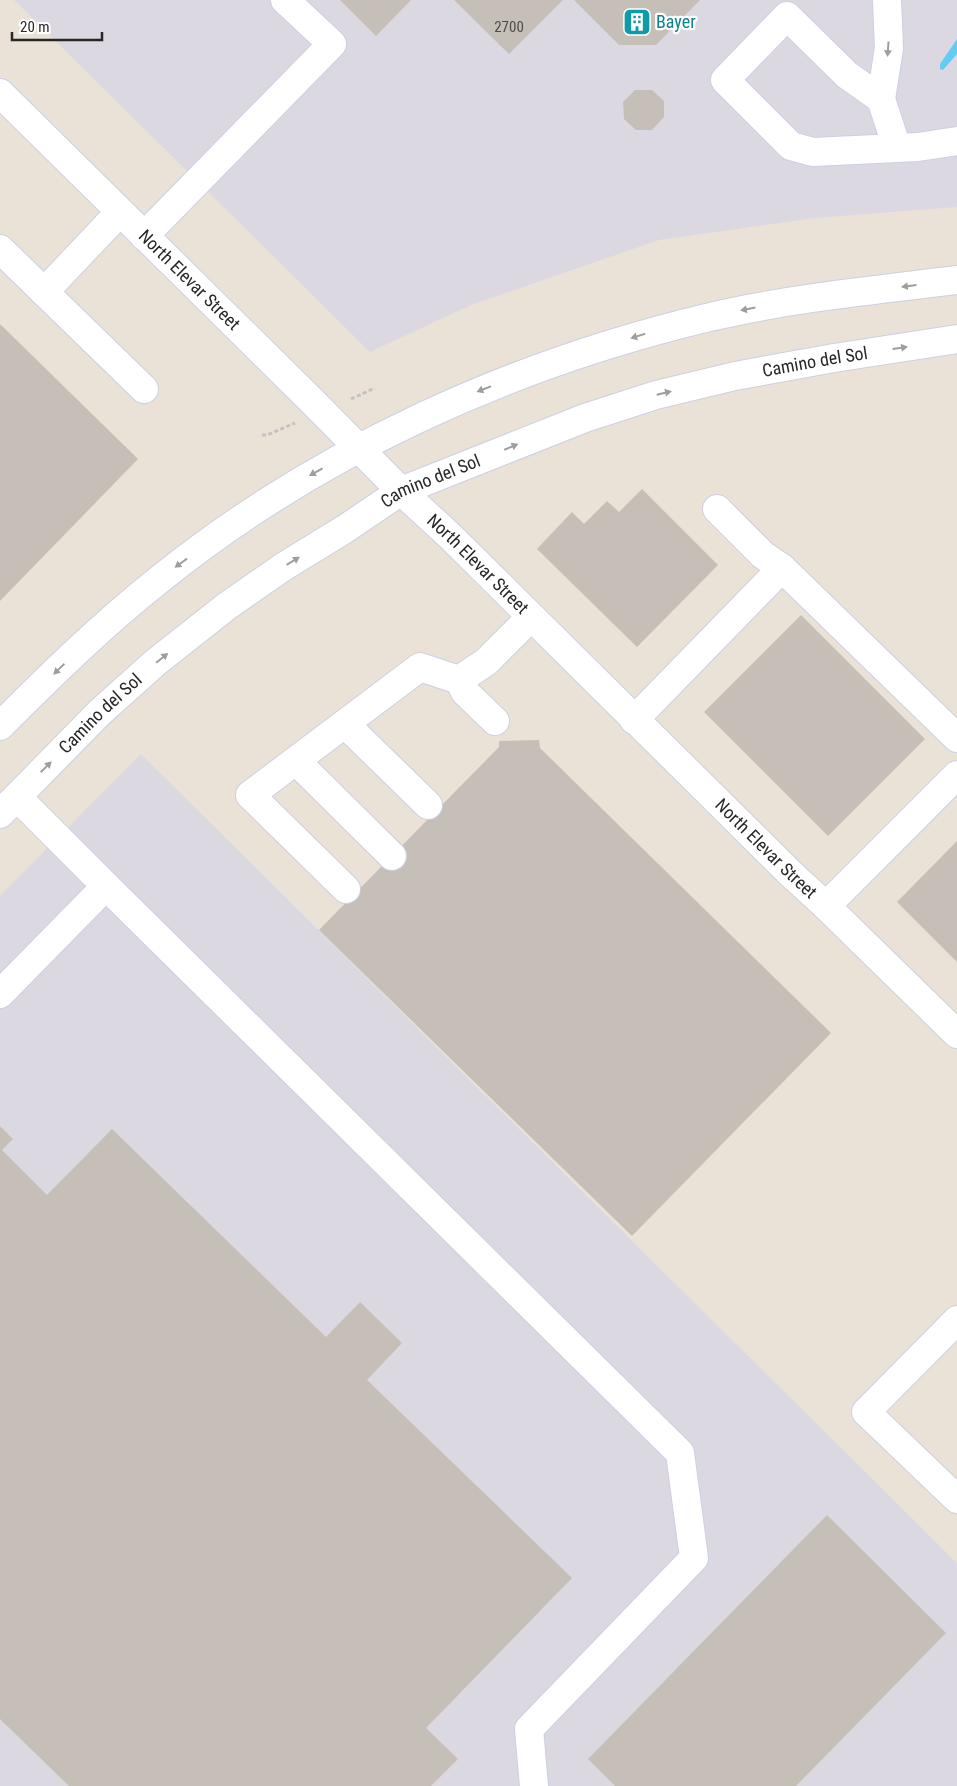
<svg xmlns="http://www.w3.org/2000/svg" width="957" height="1786" font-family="'Roboto Condensed',sans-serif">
<rect width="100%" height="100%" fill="#eae2d7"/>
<g fill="#dbd8e2">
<polygon points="14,0 957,0 957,207 815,218 659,240 471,305 370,352"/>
<polygon points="141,754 957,1563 957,1786 0,1786 0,896"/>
</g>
<polygon fill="#64ccf2" points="957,39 957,54 943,70 940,69 940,64"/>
<g fill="#c5bfb7">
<polygon points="340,0 411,0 376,36"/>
<polygon points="454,0 563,0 509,54"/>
<polygon points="574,0 700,0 656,45 619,45"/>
<polygon points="635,90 652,90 664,101 664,117 652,130 636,130 624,119 623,102"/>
<polygon points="0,324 138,459 0,601"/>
<polygon points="642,489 718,565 637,647 537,549 572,512 584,524 607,501 619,512"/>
<polygon points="801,615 925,739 828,836 704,712"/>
<polygon points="539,740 540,748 831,1033 632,1236 319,930 499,747 499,741"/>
<polygon points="957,841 957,962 897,902"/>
<polygon points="0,1126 13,1139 2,1150 47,1195 112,1129 326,1337 360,1302 402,1343 367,1380 572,1578 426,1728 458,1759 431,1786 69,1786 0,1719"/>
<polygon points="827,1515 946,1633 796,1786 615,1786 588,1759"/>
</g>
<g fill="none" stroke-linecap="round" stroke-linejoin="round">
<defs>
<g id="minor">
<path id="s1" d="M 0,93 L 312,401 L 401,491 L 451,537 L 790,873 L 826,906 L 957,1034"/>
<polyline points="881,99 889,48 887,0"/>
<polyline points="897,148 881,99 847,75 787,16 725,80 791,146 813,152 918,147 957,141"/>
<polyline points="144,236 332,44 285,0"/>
<polyline points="0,249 144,389"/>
<polyline points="44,292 120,212"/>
<polyline points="717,509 763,555 782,568"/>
<polyline points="459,680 465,692 495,721"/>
<polyline points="634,720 782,568 957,738"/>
<polyline points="345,724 428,805"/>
<path d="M 0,726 C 51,675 103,624 160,579 C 319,451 512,364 710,317 C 791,298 875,290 957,280"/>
<polyline points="296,761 392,856"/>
<path id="s2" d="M 0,814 L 99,713 L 156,662 L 227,606 L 283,567 L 345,529 L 401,491 L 585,418 L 656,395 L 735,376 L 834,358 L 957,339"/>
<polyline points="106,886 680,1453 694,1558 529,1729 534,1786"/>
<polyline points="346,889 250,795 420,667 459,680 486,662 531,617"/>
<polyline points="826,906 957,775"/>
<polyline points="0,994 106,886 17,797"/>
<polyline points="957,1320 866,1412 957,1499"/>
</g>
</defs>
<use href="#minor" stroke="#ccd0e1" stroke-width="30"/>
<g stroke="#c3c3c3" stroke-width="3" stroke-dasharray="4 2.5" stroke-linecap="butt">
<polyline points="351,399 375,388"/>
<polyline points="262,435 267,435 295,423"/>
</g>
<use href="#minor" stroke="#fff" stroke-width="28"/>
</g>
<defs><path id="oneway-solid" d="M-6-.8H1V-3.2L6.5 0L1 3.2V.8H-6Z" transform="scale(1.25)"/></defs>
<g fill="#9e9e9e">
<use href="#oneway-solid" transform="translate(888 49) rotate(94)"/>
<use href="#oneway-solid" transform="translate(909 286) rotate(173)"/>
<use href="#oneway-solid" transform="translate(748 309) rotate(169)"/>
<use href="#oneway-solid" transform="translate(638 336) rotate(163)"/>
<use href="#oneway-solid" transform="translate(900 348) rotate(-8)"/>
<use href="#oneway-solid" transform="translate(484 389) rotate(159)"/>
<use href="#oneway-solid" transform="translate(664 393) rotate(-13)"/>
<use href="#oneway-solid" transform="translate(511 447) rotate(-23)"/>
<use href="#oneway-solid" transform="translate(316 472) rotate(151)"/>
<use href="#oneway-solid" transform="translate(293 561) rotate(-31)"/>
<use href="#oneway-solid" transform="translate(181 563) rotate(144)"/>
<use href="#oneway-solid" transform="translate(162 658) rotate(-39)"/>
<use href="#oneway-solid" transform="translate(59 669) rotate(136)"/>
<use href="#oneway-solid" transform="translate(46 767) rotate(-45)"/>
</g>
<defs>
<symbol id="building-square" viewBox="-11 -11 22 22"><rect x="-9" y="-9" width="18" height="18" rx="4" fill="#0f9aa8" stroke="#fff"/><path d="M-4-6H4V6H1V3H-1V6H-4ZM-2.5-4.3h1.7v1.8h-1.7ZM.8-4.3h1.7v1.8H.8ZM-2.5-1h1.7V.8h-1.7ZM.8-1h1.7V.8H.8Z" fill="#fff"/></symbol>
</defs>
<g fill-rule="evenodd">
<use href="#building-square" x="621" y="6" width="32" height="32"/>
</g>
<g text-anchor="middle" stroke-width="4.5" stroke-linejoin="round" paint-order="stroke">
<g font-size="15" fill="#4e4d4b">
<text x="509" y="32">2700</text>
</g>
<g font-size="18" fill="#0d838f" stroke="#fff" text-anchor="start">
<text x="656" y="28">Bayer</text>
</g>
<g font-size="18" fill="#272727" stroke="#fff">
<text dy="6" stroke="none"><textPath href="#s1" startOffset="266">North Elevar Street</textPath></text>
<text dy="6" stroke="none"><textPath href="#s2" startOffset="952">Camino del Sol</textPath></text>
<text dy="6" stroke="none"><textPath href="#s2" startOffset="548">Camino del Sol</textPath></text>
<text dy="6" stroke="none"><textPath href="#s1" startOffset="671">North Elevar Street</textPath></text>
<text dy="6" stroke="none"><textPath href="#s2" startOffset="142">Camino del Sol</textPath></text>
<text dy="6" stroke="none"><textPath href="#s1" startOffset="1076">North Elevar Street</textPath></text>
</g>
</g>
<path d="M12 32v8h90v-8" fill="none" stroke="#272727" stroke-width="2.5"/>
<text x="20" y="32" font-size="15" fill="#272727" stroke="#ffffff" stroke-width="4" paint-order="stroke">20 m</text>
</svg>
